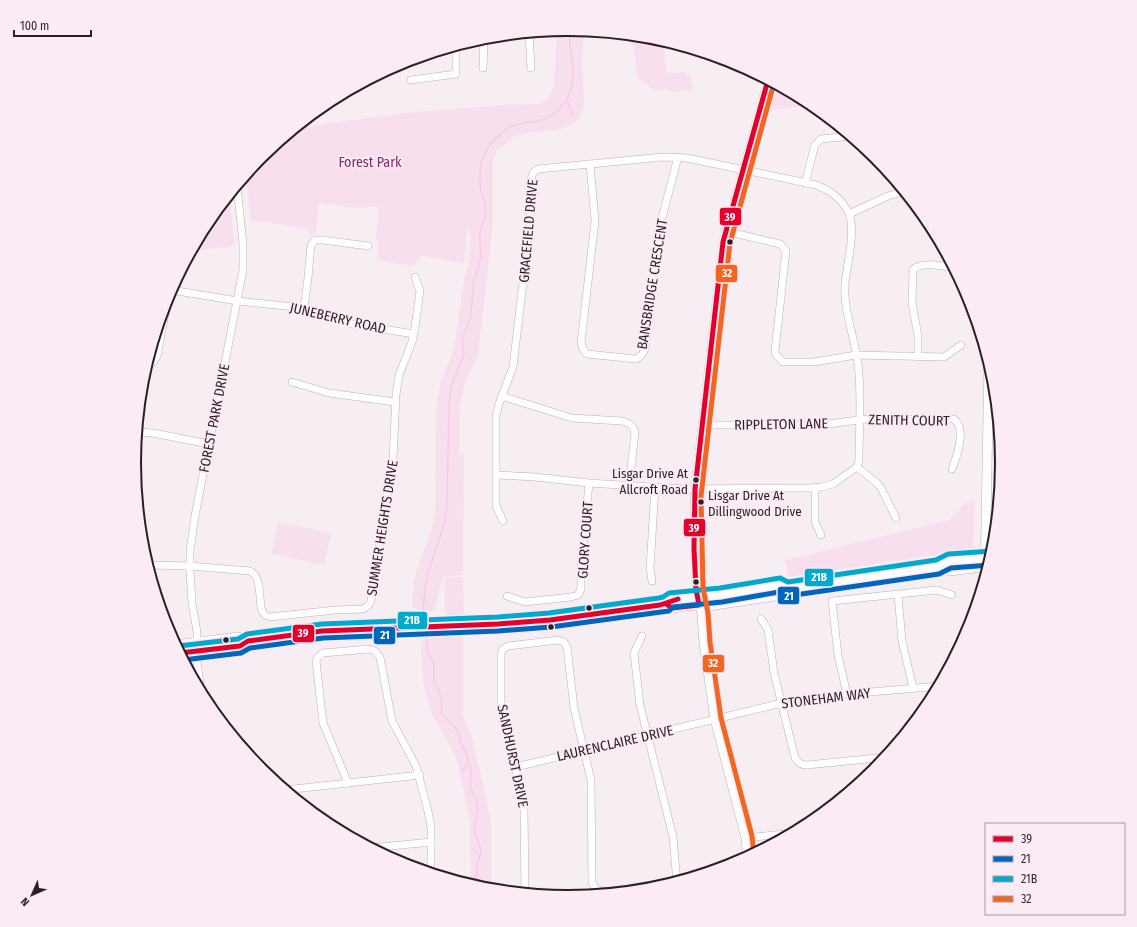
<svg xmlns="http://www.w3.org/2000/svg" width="1137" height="927" font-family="'Fira Sans Condensed',sans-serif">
<rect width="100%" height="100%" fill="#f6eef3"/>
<g fill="#f8dfee">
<path d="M 569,29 L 584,30 L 582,62 L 584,97 L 584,107 L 579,119 L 567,127 L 557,130 L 526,133 L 515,136 L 497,150 L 493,160 L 493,224 L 478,355 L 465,383 L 460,407 L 459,453 L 461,455 L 464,454 L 463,575 L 443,577 L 434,611 L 419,610 L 412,607 C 413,595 413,581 417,570 C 424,551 432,533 435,513 L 436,410 L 441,381 L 452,354 L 455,342 L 464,280 L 468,265 L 471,238 L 468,224 L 464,263 L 421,256 L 415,265 L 409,266 L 377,259 L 379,241 L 376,238 L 379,206 L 355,208 L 319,203 L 316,233 L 311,235 L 308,230 L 269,222 L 251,222 L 246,175 L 261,156 L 296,128 L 404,113 L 503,105 L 537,104 L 547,100 L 554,86 L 557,30 Z"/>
<polygon points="623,34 653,37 667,42 663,43 667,74 686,72 686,76 691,75 693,90 672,92 667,90 653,90 637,77 634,47 625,38"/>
<polygon points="776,84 810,102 813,105 768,110"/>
<polygon points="229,196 235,246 192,251 207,222"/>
<polygon points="996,394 1003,464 996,537 995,532"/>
<polygon points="975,500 973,549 788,577 785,560 950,520 965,503"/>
<polygon points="278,522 331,533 324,565 272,554"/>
<polygon points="463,577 464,617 445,618 445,578"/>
<path d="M 463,636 L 463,716 L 472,737 L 491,820 L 491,890 L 471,886 L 470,821 L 457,760 C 452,746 443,735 436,722 C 423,697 421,669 421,642 L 434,637 Z"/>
</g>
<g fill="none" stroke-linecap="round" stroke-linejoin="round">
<g stroke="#fac9e7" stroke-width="1.5">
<polyline points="567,101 574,118"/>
<path d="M 424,623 L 423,612 L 425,588 L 428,573 L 445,522 L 447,504 L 449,404 L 451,387 L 464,355 L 462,336 C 474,323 471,299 474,281 C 475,274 479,268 480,261 C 482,252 479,243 480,234 C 481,226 486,218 486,210 C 486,205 484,201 482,196 C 479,184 479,168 483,157 C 488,144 500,132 511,126 C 518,123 525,124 532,122 C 552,119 565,108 571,89 C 578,67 567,50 570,29"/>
<polyline points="425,631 428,651 434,666 434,682 442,698 441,713 448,721 458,731 461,745 466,753 471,768 470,787 477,802 478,811 474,825 475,834 480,847 481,852 477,864 476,877 479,888"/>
<polyline points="461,770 465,768 468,761"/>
</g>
<defs>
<g id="minor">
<polyline points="529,33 531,68"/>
<polyline points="483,68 484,37"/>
<polyline points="411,80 456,74 456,46"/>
<path d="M 590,164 L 595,221 L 581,343 L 583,349 L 587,354 L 636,359 C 641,357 643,354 645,349 L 660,226 L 678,157"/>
<polyline points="805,183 815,145 821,139 851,136"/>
<polyline points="849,214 888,196 905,191"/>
<polyline points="725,231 780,244 786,251 775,351 776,355 783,362 814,362 856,355 944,357 961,345"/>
<polyline points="171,290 238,301 304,308 328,314 352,324 414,334"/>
<polyline points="304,308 308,278 311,245 315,240 323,240 368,246"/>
<path d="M 918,357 L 918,336 L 912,303 L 913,270 C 920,261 944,266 954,268"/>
<polyline points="147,363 153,362 157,356 169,293"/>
<polyline points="292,382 329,393 395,402"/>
<path d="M 501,396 L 572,418 L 622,421 C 629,423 633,425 635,432 L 629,486"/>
<path d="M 702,425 L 820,425 L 867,419 L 954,419 C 967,429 957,456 952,469"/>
<polyline points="137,432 153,433 209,444"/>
<polyline points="857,467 878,484 881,488 896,518"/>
<path d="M 497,475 L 535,477 L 589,483 L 685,489 L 808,488 L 822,487 L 833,484 L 857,467 L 859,461 C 859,429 862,396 858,364 C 855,337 843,311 845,283 C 847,265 856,231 849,214 C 843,200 830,190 816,185 L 687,158 L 663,157 L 538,169 L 533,173 L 531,179 L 530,223 L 513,367 L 499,404 L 496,416 L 496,506 L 503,521"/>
<polyline points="815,488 815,522 821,535"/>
<path d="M 148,565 L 189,566 L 250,571 C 263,578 258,599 262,611 L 265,615 L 270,617 L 335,610 L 363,609 L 368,606 L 371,601 L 393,458 L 396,395 L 399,375 L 412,342 L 415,327 L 420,291 L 415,277"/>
<polyline points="652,581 650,568 655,487"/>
<polyline points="898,595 902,641 913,688"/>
<polyline points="507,596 525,602 571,597 578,595 581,589 581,570 589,483"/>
<path d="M 761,619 L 768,630 L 774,673 L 795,758 C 799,763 801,765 807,765 L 887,757"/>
<polyline points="642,636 634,653 640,705 673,837 677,883"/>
<polyline points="201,693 197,661 197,632 192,603 190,572 190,551 195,516 243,270 243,244 237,186"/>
<polyline points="847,694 838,655 832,601 937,590 952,595"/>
<polyline points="516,767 782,703 847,694 940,686"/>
<polyline points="348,783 323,723 316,661 318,657 323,653 369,649 375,651 380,657 392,721 416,766 428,811 431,827 431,874"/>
<polyline points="285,790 420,775"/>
<polyline points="745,838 794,833"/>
<polyline points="371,848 431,842"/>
<polyline points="747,859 745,838 714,719 703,643 701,614 696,589 694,538 694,496 723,242 768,80"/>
<path d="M 525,894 L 524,806 L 501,705 L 501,654 L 503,649 L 508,646 L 558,640 L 564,642 L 567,647 L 574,708 L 591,780 L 592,883 C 598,894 609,892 621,893"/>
</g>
<g id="major">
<polyline points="938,567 950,571 989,566"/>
<polyline points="985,578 989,360"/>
<polyline points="666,604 672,608 691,605 708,606 782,595 787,589"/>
<polyline points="175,645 238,637 248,641"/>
<polyline points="180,653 240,646 248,641 322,631 498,624 550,620 660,605 666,604 670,600 721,595 780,585 787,589 938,567 949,561 992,558"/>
</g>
</defs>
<use href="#minor" stroke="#bbb1b7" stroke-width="8"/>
<use href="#major" stroke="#bbb1b7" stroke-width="10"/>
<use href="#minor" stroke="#fefcfd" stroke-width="7"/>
<use href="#major" stroke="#fefcfd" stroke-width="9"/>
<defs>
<g id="bus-1">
<polyline points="666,604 672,608 699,605 696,589 694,549 695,489 723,242 768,80"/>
<polyline points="180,653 240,646 248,641 322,631 498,624 550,620 660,605 678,599"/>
</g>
<polyline id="bus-2" points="183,660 241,653 250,648 323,638 498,631 551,627 661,612 669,611 673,607 722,602 779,592 788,596 939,574 951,568 990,565"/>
<polyline id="bus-3" points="179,646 238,639 247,634 322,624 498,617 549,613 659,598 663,597 669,593 720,588 780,578 788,582 936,560 948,554 992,551"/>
<polyline id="bus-4" points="754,855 752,836 721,718 710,642 708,613 703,588 701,496 730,243 774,83"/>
</defs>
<use href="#bus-1" stroke="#faebf4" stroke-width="8"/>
<use href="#bus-2" stroke="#faebf4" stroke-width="8"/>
<use href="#bus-3" stroke="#faebf4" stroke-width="8"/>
<use href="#bus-4" stroke="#faebf4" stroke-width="8"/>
<use href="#bus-1" stroke="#e4002b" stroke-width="5"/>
<use href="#bus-2" stroke="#0065bd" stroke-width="5"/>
<use href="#bus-3" stroke="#00a9ce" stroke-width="5"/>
<use href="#bus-4" stroke="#f26522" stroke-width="5"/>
</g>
<g fill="#2c1f27" stroke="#faebf4" stroke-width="1.5">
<circle cx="730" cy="242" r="3.5"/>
<circle cx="696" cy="480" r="3.5"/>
<circle cx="701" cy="502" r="3.5"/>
<circle cx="696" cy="582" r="3.5"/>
<circle cx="589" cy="608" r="3.5"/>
<circle cx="551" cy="627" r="3.5"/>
<circle cx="226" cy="640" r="3.5"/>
</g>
<g text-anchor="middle" stroke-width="4" stroke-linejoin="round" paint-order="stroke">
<g font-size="13" fill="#2c1f27" stroke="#faebf4" text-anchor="end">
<text x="688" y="478">Lisgar Drive At<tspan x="688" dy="16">Allcroft Road</tspan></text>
<text x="708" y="500" text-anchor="start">Lisgar Drive At<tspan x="708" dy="16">Dillingwood Drive</tspan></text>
</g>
<g font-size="14" fill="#862a6b" stroke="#faebf4">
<text x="370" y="167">Forest Park</text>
</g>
<g font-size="14" fill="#2c1f27" stroke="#faebf4">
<text transform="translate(528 231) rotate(-85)" y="5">GRACEFIELD DRIVE</text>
<text transform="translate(652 284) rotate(-81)" y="5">BANSBRIDGE CRESCENT</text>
<text transform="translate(338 318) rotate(13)" y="5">JUNEBERRY ROAD</text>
<text transform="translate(214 418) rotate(-79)" y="5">FOREST PARK DRIVE</text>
<text transform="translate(909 420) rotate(1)" y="5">ZENITH COURT</text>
<text transform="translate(781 424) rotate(-1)" y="5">RIPPLETON LANE</text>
<text transform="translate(382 528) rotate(-81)" y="5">SUMMER HEIGHTS DRIVE</text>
<text transform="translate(585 540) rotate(-86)" y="5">GLORY COURT</text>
<text transform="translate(826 698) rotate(-7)" y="5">STONEHAM WAY</text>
<text transform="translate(615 743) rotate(-13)" y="5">LAURENCLAIRE DRIVE</text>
<text transform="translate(513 756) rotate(78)" y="5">SANDHURST DRIVE</text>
</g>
</g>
<path d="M0 0H1137V927H0ZM141 463a427 427 0 1 1 854 0a427 427 0 1 1-854 0Z" fill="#faebf4" fill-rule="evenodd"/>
<path fill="none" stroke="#2c1f27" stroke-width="2" d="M141 463a427 427 0 1 1 854 0a427 427 0 1 1-854 0Z"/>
<g stroke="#faebf4" stroke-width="1.5">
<rect x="719" y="207" width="23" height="19" rx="4" fill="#e4002b"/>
<rect x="715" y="264" width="23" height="19" rx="4" fill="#f26522"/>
<rect x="683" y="518" width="23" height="19" rx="4" fill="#e4002b"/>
<rect x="804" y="568" width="30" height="19" rx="4" fill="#00a9ce"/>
<rect x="777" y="586" width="23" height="19" rx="4" fill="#0065bd"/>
<rect x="397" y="611" width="31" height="19" rx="4" fill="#00a9ce"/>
<rect x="292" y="624" width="23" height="19" rx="4" fill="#e4002b"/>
<rect x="373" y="626" width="23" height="19" rx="4" fill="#0065bd"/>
<rect x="702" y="654" width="23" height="19" rx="4" fill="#f26522"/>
</g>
<g font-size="11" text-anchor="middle" font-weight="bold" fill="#fff">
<text x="730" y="221">39</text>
<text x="727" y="277">32</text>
<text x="694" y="532">39</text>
<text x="819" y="581">21B</text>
<text x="789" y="600">21</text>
<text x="412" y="624">21B</text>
<text x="303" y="637">39</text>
<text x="385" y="639">21</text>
<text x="713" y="667">32</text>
</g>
<rect x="985" y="823" width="140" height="92" fill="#faebf4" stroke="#a899a2"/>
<rect x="993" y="836" width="20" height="6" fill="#e4002b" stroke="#a899a2"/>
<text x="1021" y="843" font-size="12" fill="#2c1f27">39</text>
<rect x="993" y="856" width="20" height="6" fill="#0065bd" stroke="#a899a2"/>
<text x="1021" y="863" font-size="12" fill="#2c1f27">21</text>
<rect x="993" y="876" width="20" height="6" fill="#00a9ce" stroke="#a899a2"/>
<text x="1021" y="883" font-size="12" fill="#2c1f27">21B</text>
<rect x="993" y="896" width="20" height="6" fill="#f26522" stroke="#a899a2"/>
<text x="1021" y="903" font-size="12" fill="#2c1f27">32</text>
<g transform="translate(32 895) rotate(225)" stroke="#faebf4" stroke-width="3" paint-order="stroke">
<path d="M0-3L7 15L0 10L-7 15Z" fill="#2c1f27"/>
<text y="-6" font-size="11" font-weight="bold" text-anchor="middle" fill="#2c1f27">N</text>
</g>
<path d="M14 30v6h77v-6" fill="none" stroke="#2c1f27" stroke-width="2"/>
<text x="20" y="30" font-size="12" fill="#2c1f27" stroke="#faebf4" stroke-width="3" paint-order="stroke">100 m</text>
</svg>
